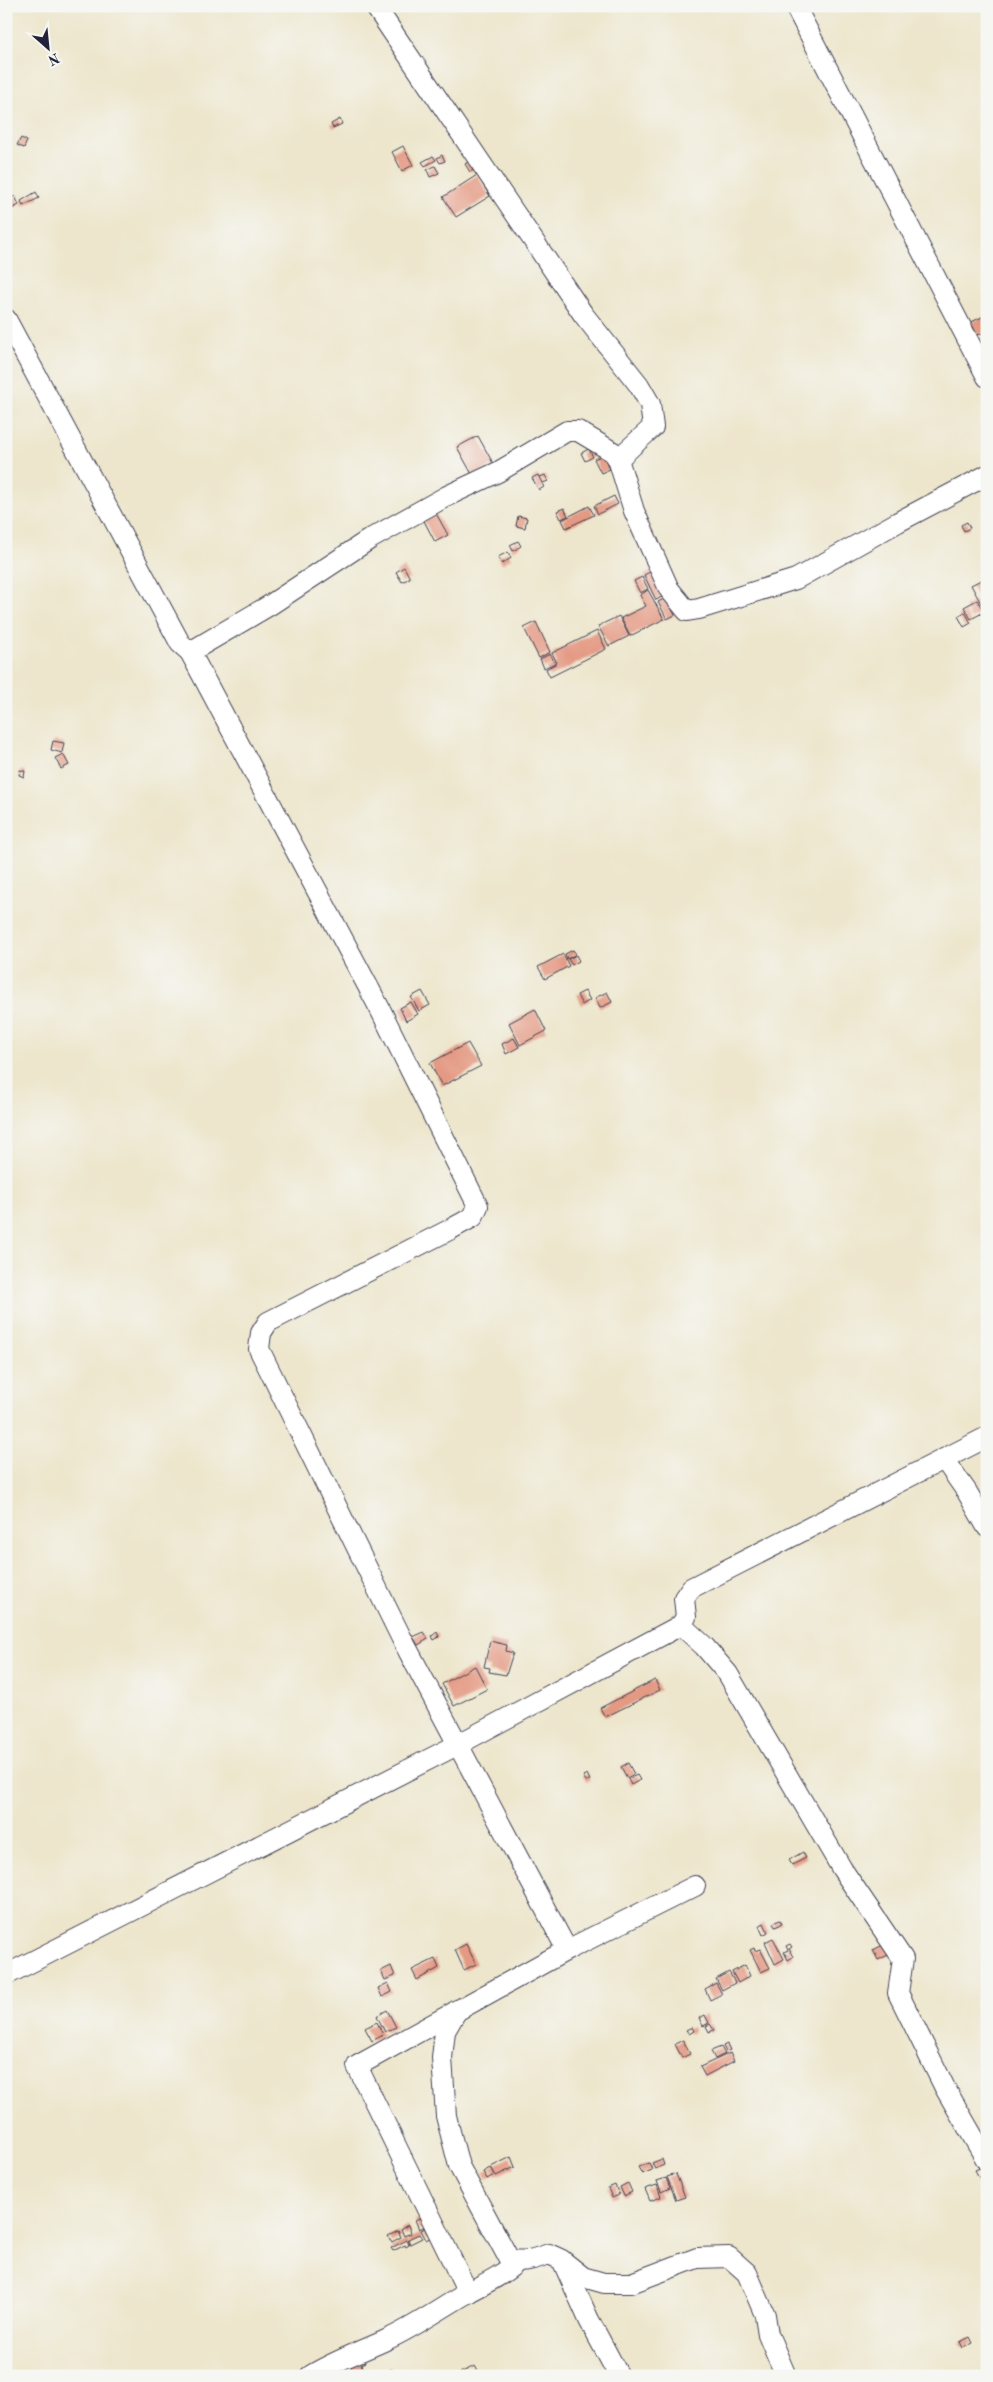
<svg xmlns="http://www.w3.org/2000/svg" width="993" height="2382" font-family="'Old Standard TT',serif">
<rect width="100%" height="100%" fill="#f6f6f2"/>
<filter id="ink" filterUnits="userSpaceOnUse"><feTurbulence type="fractalNoise" baseFrequency=".02" numOctaves="2"/><feDisplacementMap in="SourceGraphic" scale="10" xChannelSelector="R" yChannelSelector="G"/><feConvolveMatrix kernelMatrix="1 2 1 2 8 2 1 2 1" color-interpolation-filters="sRGB"/></filter>
<filter id="wash" filterUnits="userSpaceOnUse"><feTurbulence type="fractalNoise" baseFrequency=".0096" numOctaves="4" result="noise"/><feDisplacementMap in="SourceGraphic" scale="20" xChannelSelector="R" yChannelSelector="G"/><feGaussianBlur stdDeviation="1.12" result="paint"/><feColorMatrix in="noise" values="0 0 0 0 0 0 0 0 0 0 0 0 0 0 0 0 0 1.4 0 .05"/><feComposite in="paint" operator="in"/></filter>
<g filter="url(#wash)">
<rect width="100%" height="100%" fill="#ede6cc"/>
<g id="blocks">
<g fill="#e49983">
<polygon points="340,119 342,124 333,128 331,124"/>
<polygon points="21,138 27,141 24,148 17,145"/>
<polygon points="403,146 413,165 402,171 392,152"/>
<polygon points="442,155 445,161 440,163 437,158"/>
<polygon points="433,156 436,160 425,166 422,162"/>
<polygon points="471,160 476,168 470,172 465,164"/>
<polygon points="435,166 439,173 430,177 427,170"/>
<polygon points="477,175 490,196 456,217 443,197"/>
<polygon points="36,192 39,198 23,206 21,201"/>
<polygon points="15,196 19,205 8,211 6,201"/>
<polygon points="987,315 987,331 977,335 971,322"/>
<polygon points="478,436 494,465 473,476 457,447"/>
<polygon points="589,449 593,457 585,461 581,453"/>
<polygon points="603,455 610,469 601,473 594,459"/>
<polygon points="538,475 544,487 539,490 532,478"/>
<polygon points="545,475 548,481 543,483 540,477"/>
<polygon points="614,496 618,504 598,514 594,506"/>
<polygon points="589,506 594,515 566,528 562,520"/>
<polygon points="433,508 448,535 435,542 421,515"/>
<polygon points="564,508 568,516 561,519 557,511"/>
<polygon points="518,516 527,518 525,528 516,526"/>
<polygon points="967,522 970,528 964,531 961,525"/>
<polygon points="518,541 521,546 513,551 510,545"/>
<polygon points="508,552 511,558 502,564 498,557"/>
<polygon points="404,567 410,578 402,582 396,572"/>
<polygon points="652,571 664,596 656,600 644,575"/>
<polygon points="642,577 648,589 640,593 634,581"/>
<polygon points="981,580 987,591 987,610 985,611 971,585"/>
<polygon points="648,590 664,619 630,636 621,618 646,606 640,595"/>
<polygon points="666,598 675,615 667,619 658,602"/>
<polygon points="977,600 984,612 971,619 964,607"/>
<polygon points="965,612 971,623 964,627 958,616"/>
<polygon points="619,616 629,636 609,646 598,626"/>
<polygon points="536,622 550,652 539,658 524,628"/>
<polygon points="597,631 606,649 550,677 546,669 557,663 552,653"/>
<polygon points="550,654 555,663 544,668 540,659"/>
<polygon points="53,741 64,743 62,753 51,750"/>
<polygon points="63,754 69,765 61,769 55,758"/>
<polygon points="20,770 25,771 24,777 19,775"/>
<polygon points="573,950 576,954 567,959 565,954"/>
<polygon points="563,954 569,966 545,979 538,967"/>
<polygon points="576,955 579,961 572,965 568,959"/>
<polygon points="422,991 430,1005 419,1011 411,997"/>
<polygon points="585,991 590,1000 582,1005 577,995"/>
<polygon points="607,992 612,1002 600,1008 595,998"/>
<polygon points="411,1002 418,1014 406,1021 400,1008"/>
<polygon points="535,1009 546,1031 520,1045 509,1023"/>
<polygon points="514,1038 519,1047 506,1054 502,1044"/>
<polygon points="468,1043 481,1066 442,1086 430,1063"/>
<polygon points="424,1632 428,1639 418,1645 413,1637"/>
<polygon points="437,1632 439,1637 434,1640 432,1636"/>
<polygon points="490,1641 507,1645 506,1651 513,1653 506,1675 489,1672 490,1668 484,1667"/>
<polygon points="475,1666 487,1689 454,1706 442,1684"/>
<polygon points="655,1680 660,1690 605,1717 600,1708"/>
<polygon points="628,1763 634,1774 627,1778 621,1767"/>
<polygon points="587,1774 590,1780 586,1782 583,1776"/>
<polygon points="637,1775 640,1780 631,1785 628,1779"/>
<polygon points="803,1852 806,1858 792,1865 789,1860"/>
<polygon points="780,1920 782,1924 775,1927 773,1923"/>
<polygon points="764,1923 768,1932 763,1935 759,1926"/>
<polygon points="773,1938 784,1959 775,1964 765,1942"/>
<polygon points="887,1943 892,1953 878,1960 873,1950"/>
<polygon points="466,1944 476,1964 464,1970 455,1950"/>
<polygon points="790,1944 792,1947 789,1949 793,1957 788,1960 784,1952 788,1950 786,1946"/>
<polygon points="754,1948 755,1951 760,1949 770,1968 761,1972 750,1950"/>
<polygon points="435,1959 439,1968 417,1980 412,1970"/>
<polygon points="745,1965 750,1976 738,1983 732,1972"/>
<polygon points="391,1966 395,1976 385,1980 381,1971"/>
<polygon points="729,1972 735,1983 722,1990 716,1979"/>
<polygon points="388,1983 392,1992 382,1997 378,1988"/>
<polygon points="716,1983 722,1994 710,2000 705,1989"/>
<polygon points="387,2010 396,2027 385,2032 377,2016"/>
<polygon points="705,2015 709,2023 703,2026 699,2018"/>
<polygon points="377,2022 383,2035 372,2041 365,2028"/>
<polygon points="710,2024 714,2030 709,2032 706,2026"/>
<polygon points="692,2027 694,2031 689,2034 686,2030"/>
<polygon points="683,2040 690,2054 682,2058 675,2044"/>
<polygon points="727,2044 730,2050 726,2052 723,2046"/>
<polygon points="721,2047 725,2054 715,2059 711,2051"/>
<polygon points="730,2053 734,2061 705,2076 700,2067"/>
<polygon points="511,2157 515,2167 496,2176 491,2167"/>
<polygon points="662,2159 664,2165 655,2169 652,2163"/>
<polygon points="649,2163 652,2170 642,2174 638,2167"/>
<polygon points="985,2166 987,2181 982,2183 975,2170"/>
<polygon points="490,2168 494,2175 487,2179 483,2172"/>
<polygon points="676,2174 685,2197 676,2200 667,2177"/>
<polygon points="666,2178 670,2188 661,2192 657,2181"/>
<polygon points="628,2183 632,2192 624,2196 620,2187"/>
<polygon points="615,2185 619,2195 612,2198 608,2188"/>
<polygon points="657,2185 661,2197 650,2201 645,2189"/>
<polygon points="424,2216 429,2225 419,2229 415,2220"/>
<polygon points="408,2225 411,2233 404,2236 401,2229"/>
<polygon points="430,2226 435,2235 426,2240 421,2230"/>
<polygon points="398,2231 401,2237 392,2242 388,2236"/>
<polygon points="419,2234 422,2238 410,2244 408,2239"/>
<polygon points="407,2240 409,2245 406,2247 405,2245 393,2251 391,2248"/>
<polygon points="970,2337 973,2343 963,2348 960,2342"/>
<polygon points="360,2352 365,2362 361,2364 366,2376 355,2376 347,2358"/>
<polygon points="475,2366 479,2373 473,2376 462,2376 460,2373"/>
<polygon points="392,2369 395,2376 377,2376"/>
</g>
</g>
</g>
<g filter="url(#ink)">
<use href="#blocks" fill-opacity="0" stroke="#403f51" stroke-width="1"/>
<g fill="none" stroke-linecap="round" stroke-linejoin="round">
<defs>
<g id="minor">
<polyline points="375,6 583,314 639,385 650,404 653,427 618,459"/>
<polyline points="795,6 987,377"/>
<polyline points="6,319 180,643 190,652 380,1009 478,1206 473,1217 451,1229 268,1322 261,1333 259,1349 402,1639 567,1950"/>
<polyline points="190,652 270,605 370,539 447,496 498,472 567,431 578,431 613,452 618,459 634,511 669,589 687,611 699,609 796,579 898,522 987,475"/>
<polyline points="944,1459 967,1492 987,1527"/>
<polyline points="681,1625 704,1646 728,1674 842,1869 903,1959 898,1993 945,2088 987,2161"/>
<polyline points="6,1975 457,1745 681,1625 686,1617 684,1598 691,1588 987,1437"/>
<path d="M 457,2010 L 445,2031 L 442,2058 L 446,2116 L 459,2166 L 509,2259 C 523,2263 535,2259 549,2254 L 562,2260 L 589,2320 L 619,2376"/>
<polyline points="564,2262 583,2277 604,2283 631,2283 697,2258 729,2257 747,2273 765,2315 768,2334 786,2376"/>
<polyline points="468,2293 357,2066 567,1950 695,1886"/>
<path d="M 310,2376 C 334,2361 360,2352 386,2340 C 415,2327 441,2308 469,2292 C 486,2283 503,2275 517,2262"/>
</g>
</defs>
<use href="#minor" stroke="#403f51" stroke-width="22"/>
<use href="#minor" stroke="#fff" stroke-width="20"/>
</g>
</g>
<rect width="993" height="2382" fill="none" stroke="#f6f6f2" stroke-width="25"/>
<g transform="translate(48 48) rotate(153)" stroke="#f6f6f2" stroke-width="4" paint-order="stroke">
<path d="M0-4L9 19L0 12L-9 19Z" fill="#22223b"/>
<text y="-8" font-size="14" font-weight="bold" text-anchor="middle" fill="#22223b">N</text>
</g>
</svg>
